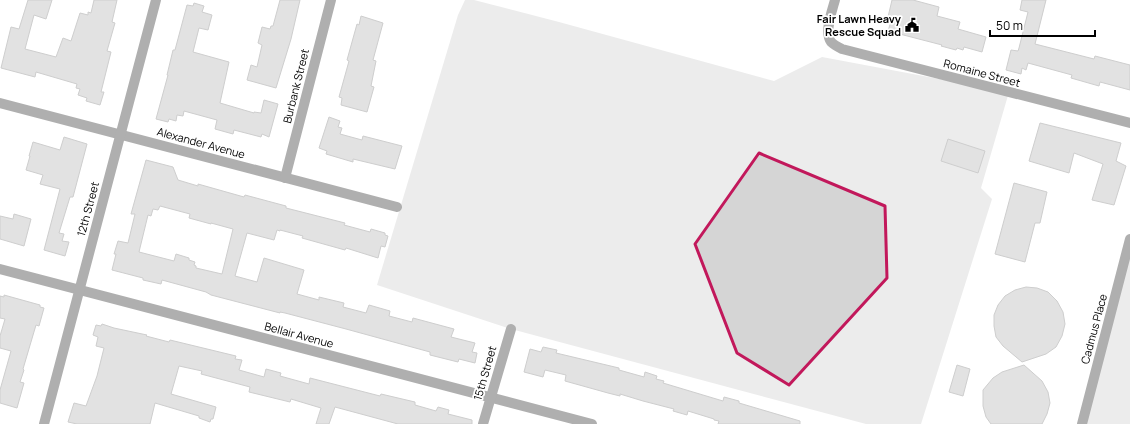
<svg xmlns="http://www.w3.org/2000/svg" width="1130" height="424" font-family="Manrope,sans-serif">
<rect width="100%" height="100%" fill="#fff"/>
<g fill="#d5d5d5">
<polygon points="465,0 474,0 559,22 774,81 822,57 1009,92 981,188 992,199 921,424 866,424 511,329 377,285 458,15"/>
<polygon points="1130,239 1130,424 1082,424"/>
</g>
<g fill="#bebebe" stroke="#929292" fill-rule="evenodd">
<polygon points="28,0 52,0 46,19 34,15 25,49 56,57 63,38 71,41 80,13 88,15 88,12 91,13 94,0 117,0 112,22 115,23 107,51 111,52 101,92 104,92 100,105 86,101 87,98 78,95 80,89 76,88 77,84 36,72 35,77 1,68 11,27 19,29"/>
<polygon points="280,0 300,0 291,39 276,88 247,80 251,65 257,67 262,45 258,43 262,27 270,29 271,26 273,26"/>
<polygon points="892,0 913,0 939,7 937,16 960,22 958,29 986,37 982,52 964,47 963,50 957,48 956,50 941,46 942,45 888,31 892,18 888,17"/>
<polygon points="1022,0 1046,0 1035,44 1094,59 1095,56 1130,65 1130,90 1100,82 1099,86 1071,78 1072,75 1028,63 1026,70 1022,68 1021,74 1006,70 1011,50 1018,51 1019,48 1028,12 1020,10"/>
<polygon points="194,3 204,6 202,12 212,15 208,30 199,28 193,52 229,62 220,103 254,113 254,112 261,113 264,100 278,104 269,137 262,134 261,137 234,130 233,134 215,129 217,120 184,111 183,116 177,115 176,121 169,119 168,122 156,119 168,75 167,75 173,50 175,50 187,5 193,6"/>
<polygon points="361,16 383,23 373,60 376,61 371,86 374,87 367,112 341,105 342,98 339,97 349,61 347,60 357,24 359,25"/>
<polygon points="329,117 340,121 338,127 342,128 340,134 362,140 363,136 402,146 395,169 353,159 353,162 326,154 327,151 319,148"/>
<polygon points="1040,123 1121,143 1116,161 1126,166 1114,205 1092,200 1103,164 1074,153 1069,173 1029,161"/>
<polygon points="64,137 87,144 73,197 70,197 59,233 64,234 62,241 69,242 65,256 44,250 60,189 40,184 43,175 26,170 30,156 29,156 33,142 60,150"/>
<polygon points="948,139 985,151 978,173 941,161"/>
<path d="M 146,160 L 173,167 L 178,180 L 198,186 L 198,184 L 244,197 L 245,195 L 286,206 L 286,208 L 345,223 L 344,225 L 370,232 L 371,229 L 385,233 L 385,235 L 388,236 L 385,247 L 381,246 L 378,258 L 346,248 L 345,250 L 302,238 L 303,236 L 280,230 L 280,231 L 277,230 L 274,240 L 247,233 L 235,276 L 257,282 L 264,258 L 304,270 L 297,294 L 319,300 L 319,297 L 344,303 L 343,307 L 366,313 L 369,305 L 390,311 L 389,316 L 412,322 L 413,318 L 454,329 L 451,337 L 475,343 L 472,352 L 477,353 L 475,363 L 459,359 L 458,362 L 430,355 L 430,352 L 346,329 L 285,313 L 280,312 L 280,313 L 211,295 L 206,292 L 162,280 L 161,284 L 143,280 L 143,278 L 112,270 L 116,254 L 114,254 L 118,241 L 128,243 L 135,214 L 131,214 ZM 160,206 L 190,214 L 189,218 L 211,224 L 211,223 L 233,229 L 222,274 L 196,268 L 196,266 L 194,265 L 195,262 L 189,260 L 189,258 L 176,254 L 174,261 L 139,252 L 148,215 L 151,216 L 153,209 L 158,210 Z"/>
<polygon points="1014,183 1047,192 1040,223 1035,223 1025,262 995,254"/>
<polygon points="14,214 31,219 24,246 0,239 0,216 13,219"/>
<polygon points="1026,287 1037,288 1048,292 1057,301 1063,312 1065,324 1062,336 1056,347 1046,354 1022,362 1003,346 996,337 994,326 994,315 998,305 1005,296 1015,290"/>
<polygon points="4,295 40,305 40,307 44,308 39,326 36,325 23,369 24,370 20,382 24,383 17,408 0,403 0,390 11,351 0,348 0,336 5,319 0,318 0,296 4,297"/>
<polygon points="102,324 114,328 147,335 146,336 169,342 170,340 236,356 235,359 242,360 239,370 264,377 266,369 281,373 280,376 309,384 310,378 380,396 381,394 415,402 415,405 436,411 438,407 449,410 448,414 472,420 472,424 398,424 335,407 329,424 316,424 321,408 291,399 290,402 249,392 250,387 201,374 202,371 179,366 171,394 216,407 213,419 211,419 210,422 199,418 199,416 155,403 150,424 77,424 68,422 74,403 86,406 97,376 104,348 96,346 98,337 93,335 96,325 101,326"/>
<polygon points="543,347 557,350 556,353 619,368 619,370 644,377 645,372 657,376 656,379 664,381 663,383 723,401 724,397 739,401 739,403 800,421 800,424 718,424 719,421 714,420 714,419 688,411 687,415 673,411 674,409 643,401 620,394 620,396 608,393 565,381 566,375 545,370 543,377 524,372 530,349 541,352"/>
<polygon points="957,365 970,369 963,396 949,392"/>
<polygon points="1024,365 1042,381 1048,392 1050,403 1047,414 1042,424 991,424 986,417 983,406 983,390 993,378 1002,372"/>
</g>
<g fill="none" stroke-linecap="round" stroke-linejoin="round">
<g stroke="#4e4e4e" stroke-width="10">
<path d="M 835,0 C 832,11 824,32 831,42 C 834,45 838,47 842,49 L 1130,123"/>
<polyline points="0,103 397,207"/>
<polyline points="285,178 331,0"/>
<polyline points="0,269 592,424"/>
<polyline points="44,424 156,0"/>
<polyline points="483,424 511,329"/>
<polyline points="1082,424 1130,239"/>
</g>
</g>
<path d="M0 0H1130V424H0ZM 759,153 L 885,206 L 887,278 L 789,385 L 737,353 L 695,244 Z" fill="#fff" fill-opacity=".55" fill-rule="evenodd"/>
<path fill="none" stroke="#c2185b" stroke-width="3" stroke-linejoin="round" d="M 759,153 L 885,206 L 887,278 L 789,385 L 737,353 L 695,244 Z"/>
<defs>
<symbol id="civic-bare" viewBox="-9 -9 18 18"><path d="M-.6-6.5H3V-4.5H.6V-3L4-1V1h2V6H-6V1h2V-1L-.6-3ZM-1.2 2.5V6h2.4V2.5Z" fill="#000" stroke="#fff" stroke-width="2.5" paint-order="stroke"/></symbol>
</defs>
<g fill-rule="evenodd">
<use href="#civic-bare" x="902" y="15" width="20" height="20"/>
</g>
<g text-anchor="middle" stroke-width="3.5" stroke-linejoin="round" paint-order="stroke">
<g font-size="11" font-weight="bold" fill="#000" stroke="#fff" text-anchor="end">
<text x="901" y="23">Fair Lawn Heavy<tspan x="901" dy="13">Rescue Squad</tspan></text>
</g>
<g font-size="11" fill="#000" stroke="#fff">
<text transform="translate(982 73) rotate(15)" y="4">Romaine Street</text>
<text transform="translate(296 86) rotate(-76)" y="4">Burbank Street</text>
<text transform="translate(201 143) rotate(15)" y="4">Alexander Avenue</text>
<text transform="translate(88 209) rotate(-75)" y="4">12th Street</text>
<text transform="translate(1094 329) rotate(-75)" y="4">Cadmus Place</text>
<text transform="translate(299 335) rotate(15)" y="4">Bellair Avenue</text>
<text transform="translate(485 373) rotate(-74)" y="4">15th Street</text>
</g>
</g>
<path d="M990 30v6h105v-6" fill="none" stroke="#000000" stroke-width="2"/>
<text x="996" y="30" font-size="12" fill="#000000" stroke="#ffffff" stroke-width="3" paint-order="stroke">50 m</text>
</svg>
